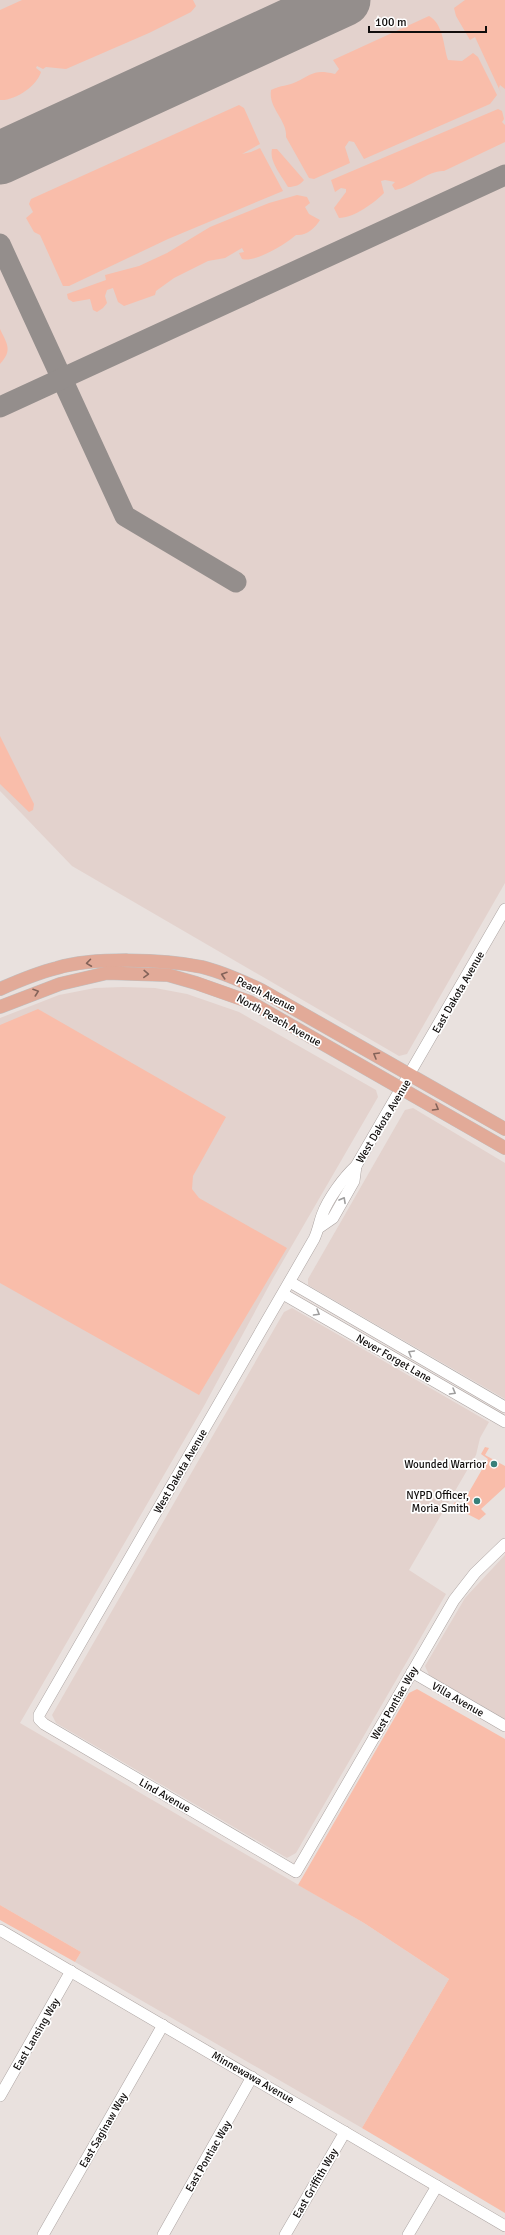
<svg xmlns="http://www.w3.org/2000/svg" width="505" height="2235" font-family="Signika,sans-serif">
<rect width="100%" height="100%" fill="#e9e1de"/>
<g fill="#e3d2cd">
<polygon points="0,0 505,0 505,883 407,1054 399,1056 72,866 0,791"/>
<polygon points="123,987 155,988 187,994 239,1012 376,1090 378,1097 272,1280 204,1406 20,1723 364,1923 449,1979 362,2128 75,1962 81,1952 0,1905 0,1018 59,995 95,988"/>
<polygon points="413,1108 505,1163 505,1399 308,1285 308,1279 405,1110"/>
<polygon points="292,1308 489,1422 480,1438 476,1455 409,1570 446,1594 296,1853 287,1858 56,1723 52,1715 284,1312"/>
<polygon points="505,1555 505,1719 429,1675 425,1666 465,1598"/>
</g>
<g fill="#f9bdaa">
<path d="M 22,0 L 193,0 L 196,6 L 191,12 L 149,33 L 66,69 L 46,67 L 43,69 L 37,66 L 36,68 L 41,72 C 37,86 15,101 0,100 L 0,10 Z"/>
<polygon points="465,0 505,0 505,89 500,85 499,88 501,93 475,37 470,40 456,16 454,8"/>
<path d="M 429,16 C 444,25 443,45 448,60 L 462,61 L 473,53 L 478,57 L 497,95 L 490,104 L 364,159 L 354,142 L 349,141 L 345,147 L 350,163 L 314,179 L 309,178 L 286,137 C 288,121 268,108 271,90 C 281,85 288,86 296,82 C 313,74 314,69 335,74 L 339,69 L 333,60 Z"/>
<polygon points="239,105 244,108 260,144 242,154 251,152 260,148 283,191 168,239 69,286 63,286 40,235 34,232 26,218 33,212 29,204 31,199"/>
<path d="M 498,109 L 502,111 L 504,119 L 502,122 L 505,125 L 505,142 L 444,171 C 429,170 412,187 395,190 L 392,185 L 395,182 L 385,180 L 381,181 L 384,193 C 374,203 354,218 339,218 L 334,208 L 346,192 L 346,189 L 341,188 L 335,192 L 331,180 Z"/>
<path d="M 272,149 L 277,149 L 304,180 C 300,185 295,187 288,187 C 282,176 269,162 272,149 Z"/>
<path d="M 297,195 L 307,197 L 310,203 L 305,207 L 309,214 L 320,220 C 315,228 307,236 296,235 C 286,244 255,263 242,259 L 239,253 L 244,252 L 242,248 L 225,258 L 208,261 L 174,278 L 156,291 L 155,295 L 124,306 L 118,302 L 113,288 L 107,290 L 105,296 L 107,303 L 103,308 L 97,312 L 93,310 L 90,299 L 73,302 L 68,299 L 67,294 L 106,280 L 105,275 L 139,266 L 167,253 L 210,227 L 269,203 Z"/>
<path d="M 0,329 C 7,344 13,350 0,364 Z"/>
<polygon points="0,736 34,804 33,810 29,812 0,784"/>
<polygon points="38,1009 226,1117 193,1176 192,1189 199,1198 287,1248 199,1395 0,1283 0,1025"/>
<polygon points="485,1447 489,1448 485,1455 505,1466 505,1487 481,1509 486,1514 479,1520 454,1507 453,1505 455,1502 461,1506 488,1459 481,1454"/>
<polygon points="417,1689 505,1739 505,2213 362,2128 449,1979 364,1923 298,1885 409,1693"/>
<polygon points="0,1905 81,1952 75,1962 0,1920"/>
</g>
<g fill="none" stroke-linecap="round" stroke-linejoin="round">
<g stroke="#948e8c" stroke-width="21">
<polyline points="0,244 125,516 236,582"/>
<polyline points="0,407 505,175"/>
</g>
<polyline stroke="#948e8c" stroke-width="53" points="0,158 344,0"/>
<defs>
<g id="minor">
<path d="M 505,909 L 356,1166 C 343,1178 328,1199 322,1215 C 319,1223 318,1231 314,1239 L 39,1715 L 39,1719 L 44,1724 L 296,1872 L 454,1600 L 475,1573 L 505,1544"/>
<polyline points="320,1227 333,1218 354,1181 356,1166"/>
<polyline points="290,1282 505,1407"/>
<polyline points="283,1294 505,1422"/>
<polyline points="412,1672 505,1726"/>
<polyline points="0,1930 505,2226"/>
<polyline points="0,2096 71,1971"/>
<polyline points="43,2235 163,2025"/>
<polyline points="163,2235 252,2077"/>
<polyline points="285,2235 345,2132"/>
<polyline points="408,2235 437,2186"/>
</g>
<g id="major">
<path d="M 0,989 C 18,981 37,973 57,968 C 94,957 163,959 202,967 C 222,972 242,981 261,990 L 505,1129"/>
<polyline points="0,1007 60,984 107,973 168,975 196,983 250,1002 505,1148"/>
</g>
</defs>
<use href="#minor" stroke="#ada5a3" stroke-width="12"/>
<use href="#major" stroke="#c1c0c0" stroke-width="14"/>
<use href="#minor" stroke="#fff" stroke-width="11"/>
<use href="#major" stroke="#e2aa98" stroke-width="13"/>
</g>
<defs><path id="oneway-chevron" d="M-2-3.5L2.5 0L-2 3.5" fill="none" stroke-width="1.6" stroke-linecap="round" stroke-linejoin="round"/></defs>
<g stroke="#846359">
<use href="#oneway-chevron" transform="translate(89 963) rotate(172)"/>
<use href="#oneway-chevron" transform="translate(146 974) rotate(2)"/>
<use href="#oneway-chevron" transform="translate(224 975) rotate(-162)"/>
<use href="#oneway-chevron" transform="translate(36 992) rotate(-19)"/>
<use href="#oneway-chevron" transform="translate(376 1055) rotate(-150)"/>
<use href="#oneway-chevron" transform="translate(436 1108) rotate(30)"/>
</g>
<g stroke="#9f9e9e">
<use href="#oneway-chevron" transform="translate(343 1200) rotate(-61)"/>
<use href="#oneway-chevron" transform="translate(317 1313) rotate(30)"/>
<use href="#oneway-chevron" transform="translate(411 1353) rotate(-150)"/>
<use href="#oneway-chevron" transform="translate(453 1392) rotate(30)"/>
</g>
<g fill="#38807a" stroke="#fff" stroke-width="1.5">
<circle cx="494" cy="1464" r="4"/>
<circle cx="477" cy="1501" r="4"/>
</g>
<g text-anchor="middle" stroke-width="3.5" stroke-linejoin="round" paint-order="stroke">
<g font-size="11" fill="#100d0c" stroke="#fff">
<text transform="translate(458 992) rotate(-60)" y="4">East Dakota Avenue</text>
<text transform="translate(266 994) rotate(27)" y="4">Peach Avenue</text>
<text transform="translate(279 1020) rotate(29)" y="4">North Peach Avenue</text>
<text transform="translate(383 1121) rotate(-59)" y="4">West Dakota Avenue</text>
<text transform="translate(394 1358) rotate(30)" y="4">Never Forget Lane</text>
<text transform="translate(180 1471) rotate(-60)" y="4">West Dakota Avenue</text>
<text transform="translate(458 1699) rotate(30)" y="4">Villa Avenue</text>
<text transform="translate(394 1703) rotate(-60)" y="4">West Pontiac Way</text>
<text transform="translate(165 1795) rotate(30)" y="4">Lind Avenue</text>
<text transform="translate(36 2034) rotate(-60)" y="4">East Lansing Way</text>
<text transform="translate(253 2077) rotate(30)" y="4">Minnewawa Avenue</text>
<text transform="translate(103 2130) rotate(-60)" y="4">East Saginaw Way</text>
<text transform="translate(208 2156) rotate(-60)" y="4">East Pontiac Way</text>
<text transform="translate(315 2183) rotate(-60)" y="4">East Griffith Way</text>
</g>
<g font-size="11" fill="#100d0c" stroke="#fff" text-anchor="end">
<text x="486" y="1468">Wounded Warrior</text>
<text x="469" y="1499">NYPD Officer,<tspan x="469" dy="13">Moria Smith</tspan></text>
</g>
</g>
<path d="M369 26v6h117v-6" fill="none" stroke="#100d0c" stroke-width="2"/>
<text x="375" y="26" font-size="12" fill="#100d0c" stroke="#ffffff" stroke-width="3" paint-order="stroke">100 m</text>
</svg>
